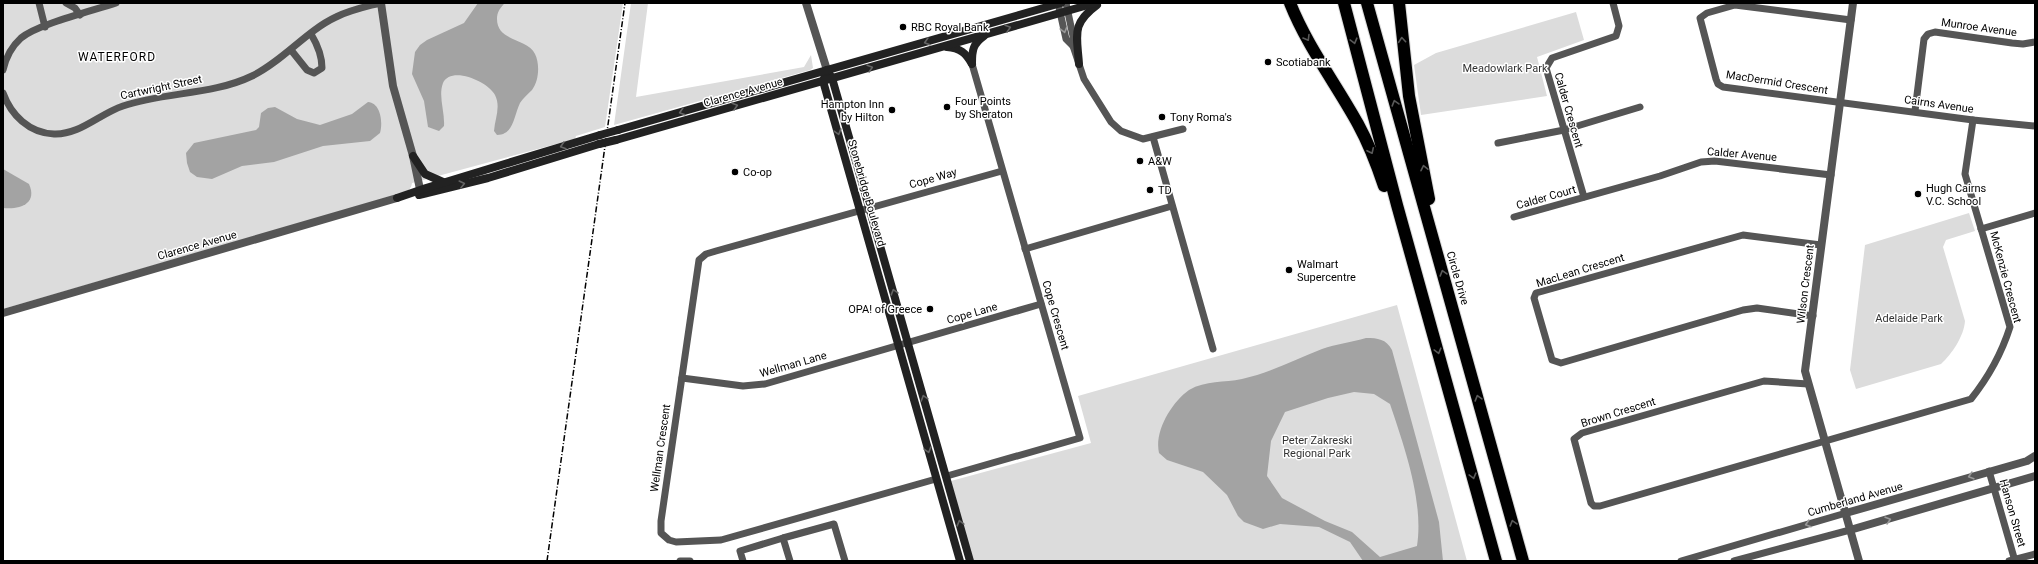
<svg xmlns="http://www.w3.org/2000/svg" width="2038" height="564" font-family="Roboto,sans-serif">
<rect width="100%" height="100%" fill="#fff"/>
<g fill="#dcdcdc">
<path d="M 3,3 L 623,3 L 605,127 L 576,136 L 575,139 L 412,183 C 411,192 403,193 396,195 L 3,309 Z"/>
<polygon points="631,3 648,3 636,97 804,67 811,55 813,68 810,70 614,125"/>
<polygon points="1576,12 1584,40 1537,57 1547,96 1421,115 1414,65 1436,53"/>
<path d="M 1969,213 L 1975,231 L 1946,240 L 1943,247 L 1965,321 C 1964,336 1952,354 1941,364 L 1856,389 L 1850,370 L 1865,245 Z"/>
<polygon points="1397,305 1467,561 973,561 951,481 1091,443 1078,396"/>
</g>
<g fill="#a3a3a3" fill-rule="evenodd">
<path d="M 478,3 L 505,3 C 500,8 497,12 497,19 C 497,42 528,38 535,54 C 540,64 539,81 532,90 C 528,94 523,98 520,103 C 514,115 514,135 497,135 L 494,131 C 495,118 501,107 495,95 C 489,82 451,65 443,83 C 438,96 445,112 444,126 L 439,131 L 428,127 L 424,101 L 412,74 L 415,52 L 420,45 L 427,40 L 464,23 Z"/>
<path d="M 368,102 C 381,103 383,123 380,133 L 370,141 L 323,146 L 274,162 L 242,166 L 212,179 L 197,177 L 190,172 L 187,163 L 186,153 L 194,143 L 256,130 L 259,127 L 261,113 L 268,108 L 275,107 L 297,119 L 320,125 L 352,114 Z"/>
<path d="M 3,169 L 29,184 C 38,204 19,210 3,208 Z"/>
<path d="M 1366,338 C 1378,338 1386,339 1392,350 L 1439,522 L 1443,561 L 1363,561 L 1350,542 L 1319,527 L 1280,524 L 1263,529 L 1244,522 L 1238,516 L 1227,495 L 1203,472 L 1167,460 L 1159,453 C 1154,431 1172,402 1189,390 C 1206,380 1224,383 1242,379 C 1270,373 1296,359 1322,349 C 1336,344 1352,342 1366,338 ZM 1354,392 L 1374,394 L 1390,404 C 1404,446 1424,501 1417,546 L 1380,557 L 1352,532 L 1325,521 L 1282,498 L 1267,476 L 1271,441 L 1285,412 L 1328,398 Z"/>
</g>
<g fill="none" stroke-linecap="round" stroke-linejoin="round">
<defs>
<g id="motorway">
<path d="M 1290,3 C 1307,46 1336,84 1358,124 C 1369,144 1377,165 1384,186"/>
<polyline points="1344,3 1397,205 1496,561"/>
<polyline points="1367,3 1523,561"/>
<polyline points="1399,3 1409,96 1429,199"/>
</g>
</defs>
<use href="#motorway" stroke="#dbdbdb" stroke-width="14"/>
<g stroke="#555" stroke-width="7">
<polyline points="39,3 45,27"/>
<polyline points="66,3 75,8 80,15"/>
<polyline points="1058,3 1066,39 1073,46"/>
<polyline points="1066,3 1073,36 1073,46 1084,79 1111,122 1121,131 1143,139 1183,129"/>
<polyline points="1851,20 1735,5 1707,13 1700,18 1716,79 1718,84 1723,87 1973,120 2035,126"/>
<path d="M 291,50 L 307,70 L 314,73 L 322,68 C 322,56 317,44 311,34"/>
<path d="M 3,70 C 6,57 11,47 21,38 C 38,24 92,11 116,3"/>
<path d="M 3,93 C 11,115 29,133 54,134 C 80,135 99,114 123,106 C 164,92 213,95 252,76 C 283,61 306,31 336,17 C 350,10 365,7 380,3"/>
<polyline points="1915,111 1924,39 1928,34 1935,32 2012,43 2023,44 2035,42"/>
<polyline points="1153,137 1213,349"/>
<polyline points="1498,143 1564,130 1640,107"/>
<polyline points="1584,197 1546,68 1552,58 1616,36 1619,26 1613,3"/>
<polyline points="1514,217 1660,176 1701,162 1715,161 1831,175"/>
<polyline points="1981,229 2035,213"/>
<polyline points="1025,249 1172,206"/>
<polyline points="1813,316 1757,308 1743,310 1561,363 1552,360 1534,298 1536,293 1743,235 1821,245"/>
<polyline points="682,378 743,386 765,384 1041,304"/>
<path d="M 1808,384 L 1764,381 L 1582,433 L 1574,439 L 1591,503 L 1594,506 L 1600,506 L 1971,399 C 1987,379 2002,352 2010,327 L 1965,174 L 1973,120"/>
<polyline points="1989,471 2015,561"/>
<polyline points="947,476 1080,438 972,64"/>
<polyline points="936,479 721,540 676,542 669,540 661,533 661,521 699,260 706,254 716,251 1002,171"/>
<polyline points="680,561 690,561"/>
<polyline points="743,561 740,551 783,538"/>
<polyline points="790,561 783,538 834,524 845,561"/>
<polyline points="1681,561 1846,513"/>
<polyline points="1734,561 1850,530"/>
<polyline points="2009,561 2035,554"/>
</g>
<g stroke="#555" stroke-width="8">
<polyline points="381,3 393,86 413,156 421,194"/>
<polyline points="806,3 827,70"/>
<polyline points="1853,3 1805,371 1859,561"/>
<polyline points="3,313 397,198"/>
<polyline points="1846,513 2027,461 2035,456"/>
<polyline points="1850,530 2035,476"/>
</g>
<g stroke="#222" stroke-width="8">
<path d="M 947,47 C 960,48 966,53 972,64"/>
<path d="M 972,63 C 972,50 973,44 984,36"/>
<path d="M 1079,64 C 1077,35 1071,24 1097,5"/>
<polyline points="827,70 832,78 851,144 970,561"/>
<polyline points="827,70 823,81 960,561"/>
<polyline points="618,130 1061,3"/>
<polyline points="616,140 1095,3"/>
<polyline points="413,156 425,174 443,182"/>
<polyline points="419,195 488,178 599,144"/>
<polyline points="397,198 426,188 600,135"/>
</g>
<use href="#motorway" stroke="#000" stroke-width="12"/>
<polyline stroke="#000" stroke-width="1.5" stroke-dasharray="6 2 1 2" stroke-linecap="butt" points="547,561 625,3"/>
<g stroke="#222" stroke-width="8">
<polyline points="600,135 618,130"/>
<polyline points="599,144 616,140"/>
</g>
</g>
<defs><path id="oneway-chevron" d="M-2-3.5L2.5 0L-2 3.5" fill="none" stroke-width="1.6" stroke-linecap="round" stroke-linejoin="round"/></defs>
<g stroke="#646464">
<use href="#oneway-chevron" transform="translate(1008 28) rotate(-16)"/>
<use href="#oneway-chevron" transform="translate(927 42) rotate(164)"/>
<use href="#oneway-chevron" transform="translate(870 68) rotate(-16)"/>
<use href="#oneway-chevron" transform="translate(735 106) rotate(-16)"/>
<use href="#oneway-chevron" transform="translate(682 112) rotate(164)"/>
<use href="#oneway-chevron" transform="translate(838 132) rotate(74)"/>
<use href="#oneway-chevron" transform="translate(563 146) rotate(163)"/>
<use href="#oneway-chevron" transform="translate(462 184) rotate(-14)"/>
<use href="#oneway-chevron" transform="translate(894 292) rotate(-106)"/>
<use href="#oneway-chevron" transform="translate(924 398) rotate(-107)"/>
<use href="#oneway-chevron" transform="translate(928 450) rotate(74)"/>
<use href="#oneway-chevron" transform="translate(960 523) rotate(-105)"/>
</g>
<g stroke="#999">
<use href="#oneway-chevron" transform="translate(1064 30) rotate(75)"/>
<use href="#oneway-chevron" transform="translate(1971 476) rotate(164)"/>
<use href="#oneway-chevron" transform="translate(1888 520) rotate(-16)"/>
<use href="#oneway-chevron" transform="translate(1808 524) rotate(163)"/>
</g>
<g stroke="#595959">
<use href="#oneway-chevron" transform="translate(1307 38) rotate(59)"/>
<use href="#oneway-chevron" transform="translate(1402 40) rotate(-95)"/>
<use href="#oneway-chevron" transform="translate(1354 41) rotate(75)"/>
<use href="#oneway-chevron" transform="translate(1395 103) rotate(-106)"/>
<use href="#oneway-chevron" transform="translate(1371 151) rotate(65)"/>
<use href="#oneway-chevron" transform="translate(1424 168) rotate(-102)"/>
<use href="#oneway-chevron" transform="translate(1443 273) rotate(-106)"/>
<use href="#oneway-chevron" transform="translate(1438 351) rotate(75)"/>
<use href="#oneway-chevron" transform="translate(1478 398) rotate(-106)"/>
<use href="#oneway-chevron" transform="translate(1473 476) rotate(75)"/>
<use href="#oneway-chevron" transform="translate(1513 523) rotate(-106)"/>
</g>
<g fill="#000" stroke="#fff" stroke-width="1.5">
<circle cx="903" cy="27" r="4"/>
<circle cx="1268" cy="62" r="4"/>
<circle cx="947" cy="107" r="4"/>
<circle cx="892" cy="110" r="4"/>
<circle cx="1162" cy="117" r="4"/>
<circle cx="1140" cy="161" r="4"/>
<circle cx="735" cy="172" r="4"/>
<circle cx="1150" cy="190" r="4"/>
<circle cx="1918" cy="194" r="4"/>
<circle cx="1289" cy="270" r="4"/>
<circle cx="930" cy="309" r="4"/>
</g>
<g text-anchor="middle" stroke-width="3" stroke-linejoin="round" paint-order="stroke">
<g font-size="11" fill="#000" stroke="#fff" text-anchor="start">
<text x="911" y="31">RBC Royal Bank</text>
<text x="1276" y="66">Scotiabank</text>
<text x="955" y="105">Four Points<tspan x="955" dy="13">by Sheraton</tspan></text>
<text x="884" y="108" text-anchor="end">Hampton Inn<tspan x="884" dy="13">by Hilton</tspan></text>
<text x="1170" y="121">Tony Roma's</text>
<text x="1148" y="165">A&amp;W</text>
<text x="743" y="176">Co-op</text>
<text x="1926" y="192">Hugh Cairns<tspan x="1926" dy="13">V.C. School</tspan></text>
<text x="1158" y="194">TD</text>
<text x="1297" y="268">Walmart<tspan x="1297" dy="13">Supercentre</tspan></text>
<text x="922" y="313" text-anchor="end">OPA! of Greece</text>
</g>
<g font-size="11" fill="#000" stroke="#fff">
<text transform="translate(1979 27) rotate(8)" y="4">Munroe Avenue</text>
<text transform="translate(1777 82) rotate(9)" y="4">MacDermid Crescent</text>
<text transform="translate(161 87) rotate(-12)" y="4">Cartwright Street</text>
<text transform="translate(743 92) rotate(-16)" y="4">Clarence Avenue</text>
<text transform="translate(1939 104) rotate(8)" y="4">Cairns Avenue</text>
<text transform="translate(1569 110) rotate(74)" y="4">Calder Crescent</text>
<text transform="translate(1742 154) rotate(5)" y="4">Calder Avenue</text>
<text transform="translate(933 178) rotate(-16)" y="4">Cope Way</text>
<text transform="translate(867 193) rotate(74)" y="4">Stonebridge Boulevard</text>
<text transform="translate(1546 197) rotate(-16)" y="4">Calder Court</text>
<text transform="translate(197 245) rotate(-16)" y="4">Clarence Avenue</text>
<text transform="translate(1580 270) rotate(-17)" y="4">MacLean Crescent</text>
<text transform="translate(2006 277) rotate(75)" y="4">McKenzie Crescent</text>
<text transform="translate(1458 278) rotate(74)" y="4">Circle Drive</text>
<text transform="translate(1805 284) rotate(-83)" y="4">Wilson Crescent</text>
<text transform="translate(972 313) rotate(-16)" y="4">Cope Lane</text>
<text transform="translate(1056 315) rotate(74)" y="4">Cope Crescent</text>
<text transform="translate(793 364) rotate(-16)" y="4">Wellman Lane</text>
<text transform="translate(1618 412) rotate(-17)" y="4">Brown Crescent</text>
<text transform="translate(660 448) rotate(-82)" y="4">Wellman Crescent</text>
<text transform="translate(1855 499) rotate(-16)" y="4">Cumberland Avenue</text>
<text transform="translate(2013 513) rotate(74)" y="4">Hanson Street</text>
</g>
<g font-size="11" fill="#333" stroke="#fff">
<text x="1505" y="72">Meadowlark Park</text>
<text x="1909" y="322">Adelaide Park</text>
<text x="1317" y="444">Peter Zakreski<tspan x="1317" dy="13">Regional Park</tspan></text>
</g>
<g font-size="12" letter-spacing="1" fill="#000" stroke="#fff">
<text x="117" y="61">WATERFORD</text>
</g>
</g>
<rect width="2038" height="564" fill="none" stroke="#000000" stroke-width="8"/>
</svg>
